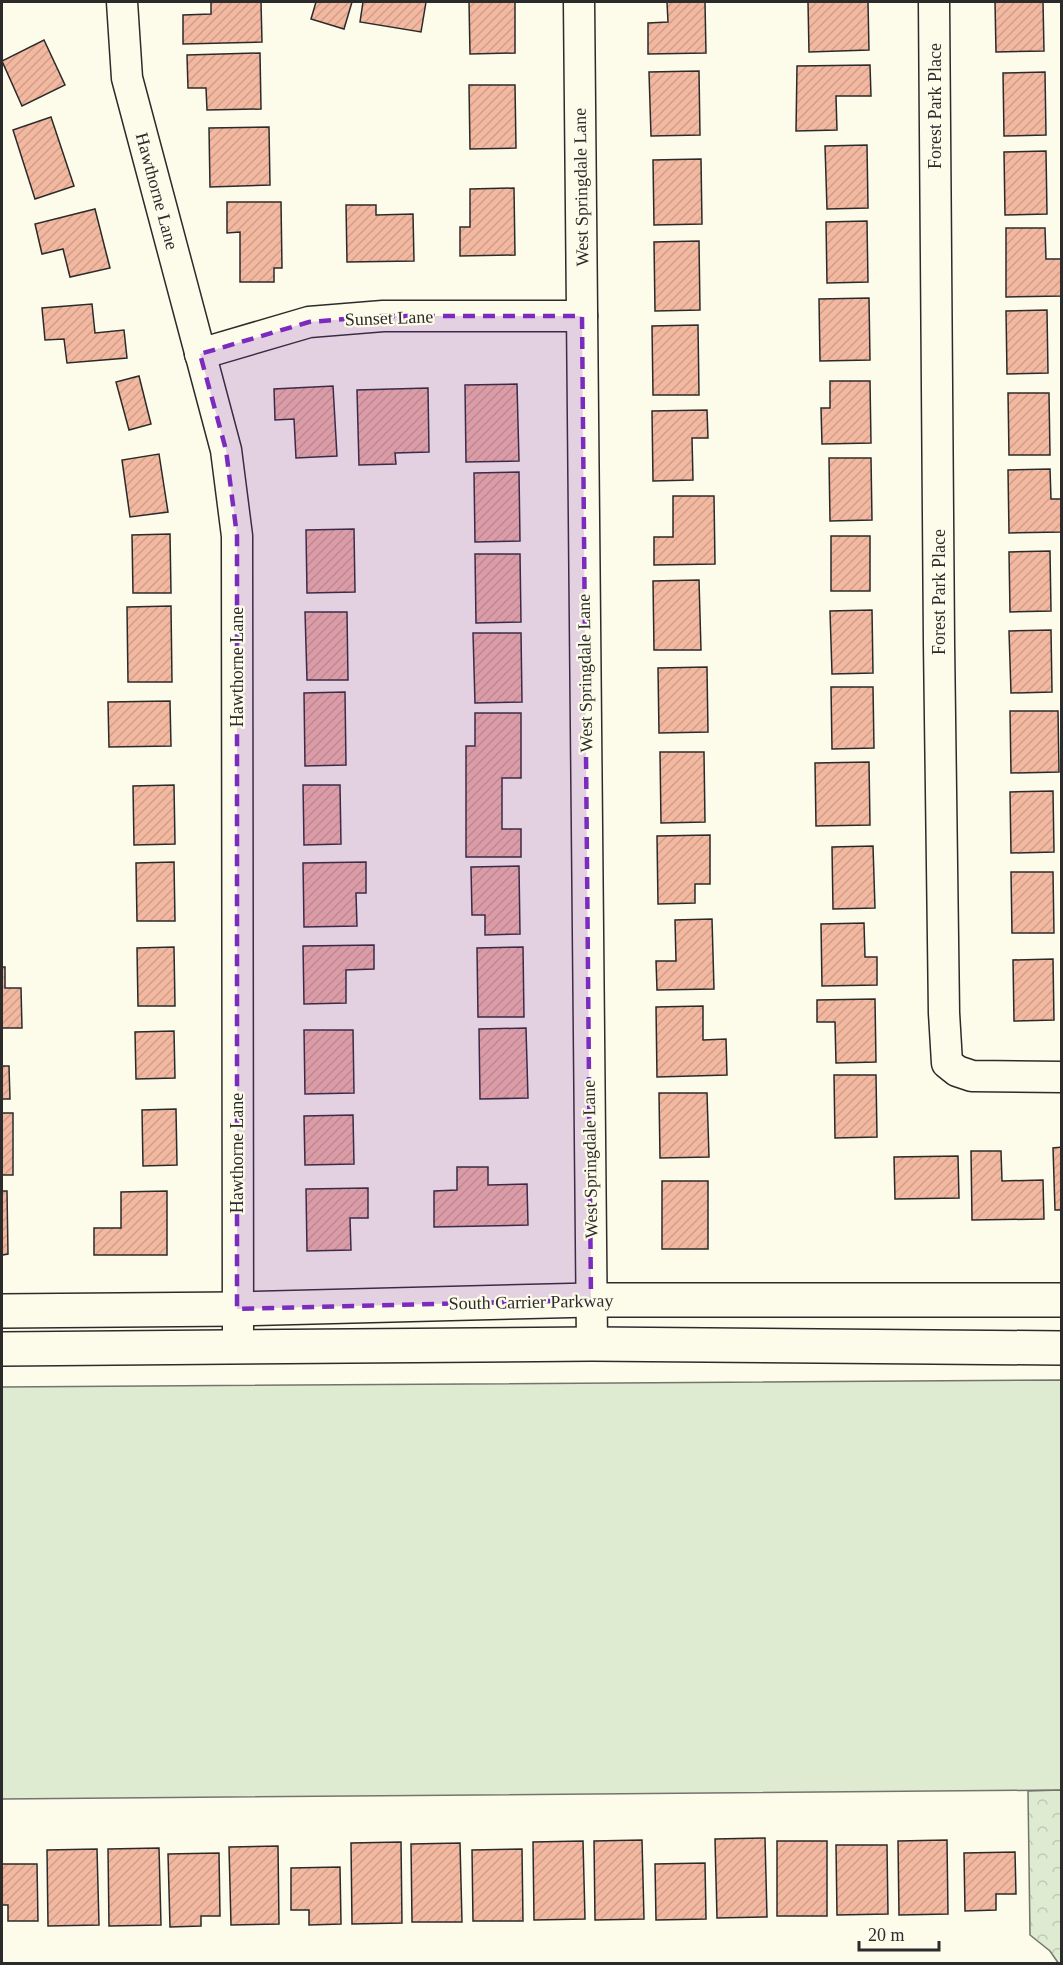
<svg xmlns="http://www.w3.org/2000/svg" width="1063" height="1965" font-family="Georgia,serif">
<defs>
<pattern id="park-crowns" width="20" height="18" patternUnits="userSpaceOnUse" patternTransform="scale(1.5)"><rect width="20" height="18" fill="#deebd1"/><path d="M2 6a3 3 0 1 1 6 0M12 15a3 3 0 1 1 6 0" fill="none" stroke="#bfcab4"/></pattern>
<pattern id="building-hatch" width="6" height="6" patternUnits="userSpaceOnUse" patternTransform="scale(1.5)"><rect width="6" height="6" fill="#f2b8a0"/><path d="M-1 1l2-2M0 6l6-6M5 7l2-2" fill="none" stroke="#d09e8a"/></pattern>
</defs>
<rect width="100%" height="100%" fill="#fdfbea"/>
<polygon fill="#deebd1" stroke="#74746e" stroke-width="1.5" points="1061,1380 1061,1790 2,1799 2,1387"/>
<polygon fill="url(#park-crowns)" stroke="#74746e" stroke-width="1.5" points="1061,1790 1062,1963 1059,1964 1050,1951 1030,1935 1028,1791"/>
<g fill="url(#building-hatch)" stroke="#2b2b2b" stroke-width="1.5">
<polygon points="211,2 261,2 262,42 183,44 183,15 211,14"/>
<polygon points="316,2 352,2 344,29 311,19"/>
<polygon points="363,2 426,2 421,32 360,22"/>
<polygon points="469,2 515,2 515,53 470,54"/>
<polygon points="667,2 705,2 706,53 648,54 648,23 668,22"/>
<polygon points="808,2 868,2 869,50 809,52"/>
<polygon points="995,2 1043,2 1044,51 996,52"/>
<polygon points="44,40 65,85 22,106 2,61"/>
<polygon points="260,53 261,109 207,110 206,88 188,88 187,55"/>
<polygon points="870,65 871,96 836,96 837,130 796,131 797,66"/>
<polygon points="699,71 700,135 651,136 649,72"/>
<polygon points="1045,72 1046,135 1004,136 1003,73"/>
<polygon points="469,85 515,85 516,148 470,149"/>
<polygon points="51,117 74,186 35,199 13,130"/>
<polygon points="269,127 270,185 210,187 209,128"/>
<polygon points="867,145 868,208 827,209 825,146"/>
<polygon points="1046,151 1047,214 1005,215 1004,152"/>
<polygon points="701,159 702,224 654,225 653,160"/>
<polygon points="514,188 515,255 460,256 460,227 470,227 470,189"/>
<polygon points="227,202 281,202 282,268 274,268 274,282 240,282 240,232 227,233"/>
<polygon points="346,205 376,205 376,215 413,214 414,261 347,262"/>
<polygon points="95,209 110,268 70,277 63,249 42,254 35,224"/>
<polygon points="867,221 868,282 827,283 826,222"/>
<polygon points="1006,228 1045,228 1046,259 1062,259 1062,296 1006,297"/>
<polygon points="699,241 700,310 655,311 654,242"/>
<polygon points="869,298 870,360 820,361 819,299"/>
<polygon points="92,304 95,333 124,330 127,358 67,363 64,339 45,340 42,308"/>
<polygon points="1047,310 1048,373 1007,374 1006,311"/>
<polygon points="698,325 699,395 653,395 652,326"/>
<polygon points="139,376 151,424 129,430 116,382"/>
<polygon points="830,381 870,381 871,443 822,444 821,408 830,408"/>
<polygon points="517,384 519,461 466,462 465,385"/>
<polygon points="333,386 337,456 296,458 294,419 275,420 274,389"/>
<polygon points="428,388 429,452 395,453 396,464 359,465 357,390"/>
<polygon points="1008,393 1049,393 1050,455 1009,455"/>
<polygon points="707,410 708,438 692,438 693,480 653,481 652,411"/>
<polygon points="159,454 168,512 130,517 122,460"/>
<polygon points="829,458 871,458 872,520 830,521"/>
<polygon points="1050,469 1051,499 1062,499 1062,532 1009,533 1008,470"/>
<polygon points="519,472 520,541 475,542 474,473"/>
<polygon points="673,496 714,496 715,564 654,565 654,537 673,537"/>
<polygon points="354,529 355,592 307,593 306,530"/>
<polygon points="170,534 171,593 133,593 132,535"/>
<rect x="831" y="536" width="39" height="55"/>
<polygon points="1050,551 1051,611 1010,612 1009,552"/>
<polygon points="475,554 520,554 521,622 476,623"/>
<polygon points="699,580 701,650 654,650 653,581"/>
<polygon points="171,606 172,682 128,682 127,607"/>
<polygon points="872,610 873,673 832,674 830,611"/>
<polygon points="305,612 347,612 348,680 307,680"/>
<polygon points="1051,630 1052,692 1011,693 1009,631"/>
<polygon points="473,633 521,633 522,702 475,703"/>
<polygon points="707,667 708,732 659,733 658,668"/>
<polygon points="831,687 873,687 874,748 832,749"/>
<polygon points="345,692 346,765 305,766 304,693"/>
<polygon points="170,701 171,746 109,747 108,702"/>
<polygon points="1010,711 1058,711 1059,772 1011,773"/>
<polygon points="475,713 521,713 521,778 502,778 502,829 521,829 521,857 466,857 466,746 475,746"/>
<polygon points="660,752 704,752 705,822 661,823"/>
<polygon points="869,762 870,825 816,826 815,763"/>
<polygon points="174,785 175,844 134,845 133,786"/>
<polygon points="303,785 340,785 341,844 304,845"/>
<polygon points="1053,791 1054,852 1011,853 1010,792"/>
<polygon points="710,835 710,884 695,884 695,903 658,904 657,836"/>
<polygon points="873,846 875,908 833,909 832,847"/>
<polygon points="174,862 175,921 137,921 136,863"/>
<polygon points="366,862 366,893 356,893 357,926 304,927 303,863"/>
<polygon points="519,866 520,934 485,935 485,915 472,915 471,867"/>
<polygon points="1011,872 1053,872 1054,933 1012,933"/>
<polygon points="712,919 714,989 657,990 656,961 676,961 675,920"/>
<polygon points="864,923 865,957 877,957 877,985 822,986 821,924"/>
<polygon points="374,945 374,969 346,970 346,1003 304,1004 303,946"/>
<polygon points="174,947 175,1006 138,1006 137,948"/>
<polygon points="523,947 524,1017 478,1017 477,948"/>
<polygon points="1053,959 1054,1020 1014,1021 1013,960"/>
<polygon points="2,967 5,967 5,988 21,988 22,1028 2,1028"/>
<polygon points="875,999 876,1062 836,1063 835,1022 817,1022 817,1000"/>
<polygon points="703,1006 703,1040 726,1039 727,1075 657,1077 656,1007"/>
<polygon points="526,1028 528,1098 480,1099 479,1029"/>
<polygon points="304,1030 353,1030 354,1093 305,1094"/>
<polygon points="174,1031 175,1078 136,1079 135,1032"/>
<polygon points="2,1066 9,1066 10,1099 2,1099"/>
<polygon points="834,1075 876,1075 877,1137 835,1138"/>
<polygon points="659,1093 707,1093 709,1157 660,1158"/>
<polygon points="176,1109 177,1165 143,1166 142,1110"/>
<rect x="2" y="1113" width="11" height="62"/>
<polygon points="353,1115 354,1164 305,1165 304,1116"/>
<polygon points="1062,1147 1062,1210 1055,1210 1053,1148"/>
<polygon points="971,1151 1001,1151 1002,1181 1043,1180 1044,1219 972,1220"/>
<polygon points="958,1156 959,1198 895,1199 894,1157"/>
<polygon points="457,1167 488,1167 488,1185 527,1184 528,1225 434,1227 434,1191 457,1190"/>
<rect x="662" y="1181" width="46" height="68"/>
<polygon points="368,1188 368,1218 350,1218 351,1250 307,1251 306,1189"/>
<polygon points="2,1191 7,1191 8,1254 2,1255"/>
<polygon points="167,1191 167,1255 94,1255 94,1228 121,1228 121,1192"/>
<polygon points="765,1838 767,1917 717,1918 715,1839"/>
<polygon points="642,1840 644,1919 595,1920 594,1841"/>
<polygon points="947,1840 948,1914 899,1915 898,1841"/>
<polygon points="583,1841 585,1919 534,1920 533,1842"/>
<rect x="777" y="1841" width="50" height="75"/>
<polygon points="401,1842 402,1923 352,1924 351,1843"/>
<polygon points="460,1843 462,1922 412,1922 411,1844"/>
<polygon points="836,1845 887,1845 888,1914 837,1915"/>
<polygon points="278,1846 279,1924 231,1925 229,1847"/>
<polygon points="159,1848 161,1925 109,1926 108,1849"/>
<polygon points="97,1849 99,1925 48,1926 47,1850"/>
<polygon points="522,1849 523,1921 473,1921 472,1850"/>
<polygon points="1015,1852 1016,1894 996,1894 996,1910 965,1911 964,1853"/>
<polygon points="219,1853 220,1916 201,1916 201,1926 170,1927 168,1854"/>
<polygon points="705,1863 706,1919 656,1920 655,1864"/>
<polygon points="2,1864 37,1864 38,1921 8,1921 8,1905 2,1905"/>
<polygon points="340,1867 341,1924 309,1925 309,1910 291,1910 291,1868"/>
</g>
<g fill="none" stroke-linecap="round" stroke-linejoin="round">
<defs>
<g id="minor">
<polyline points="122,2 127,78 226,450 237,536 238,1346"/>
<polyline points="579,2 592,1344"/>
<polyline points="934,2 939,643 944,1013 947,1063 957,1071 972,1076 1062,1077"/>
<polyline points="200,354 309,322 383,316 582,316"/>
</g>
<g id="major">
<polyline points="2,1311 237,1309 591,1300 1062,1300"/>
<polyline points="2,1349 592,1344 1062,1348"/>
</g>
</defs>
<use href="#minor" stroke="#2b2b2b" stroke-width="33"/>
<use href="#major" stroke="#2b2b2b" stroke-width="36"/>
<use href="#minor" stroke="#fdfbea" stroke-width="30"/>
<use href="#major" stroke="#fdfbea" stroke-width="33"/>
</g>
<path fill="#7b2cbf" fill-opacity="0.2" stroke="#7b2cbf" stroke-width="4.5" stroke-dasharray="12 8" stroke-linejoin="round" d="M 383,316 L 582,316 L 591,1300 L 237,1309 L 237,536 L 226,450 L 200,354 L 309,322 Z"/>
<g text-anchor="middle" stroke-width="4.5" stroke-linejoin="round" paint-order="stroke">
<g font-size="18" fill="#2b2b2b" stroke="#fdfbea">
<text transform="translate(935 106) rotate(-90)" y="6">Forest Park Place</text>
<text transform="translate(581 187) rotate(-91)" y="6">West Springdale Lane</text>
<text transform="translate(157 191) rotate(75)" y="6">Hawthorne Lane</text>
<text transform="translate(389 318) rotate(-2)" y="6">Sunset Lane</text>
<text transform="translate(939 592) rotate(-90)" y="6">Forest Park Place</text>
<text transform="translate(237 667) rotate(-90)" y="6">Hawthorne Lane</text>
<text transform="translate(585 673) rotate(-91)" y="6">West Springdale Lane</text>
<text transform="translate(237 1153) rotate(-90)" y="6">Hawthorne Lane</text>
<text transform="translate(590 1159) rotate(-91)" y="6">West Springdale Lane</text>
<text transform="translate(531 1302) rotate(-1)" y="6">South Carrier Parkway</text>
</g>
</g>
<rect width="1063" height="1965" fill="none" stroke="#2b2b2b" stroke-width="6"/>
<path d="M859 1941v9h80v-9" fill="none" stroke="#2b2b2b" stroke-width="3"/>
<text x="868" y="1941" font-size="18" fill="#2b2b2b" stroke="#fdfbea" stroke-width="4.5" paint-order="stroke">20 m</text>
</svg>
